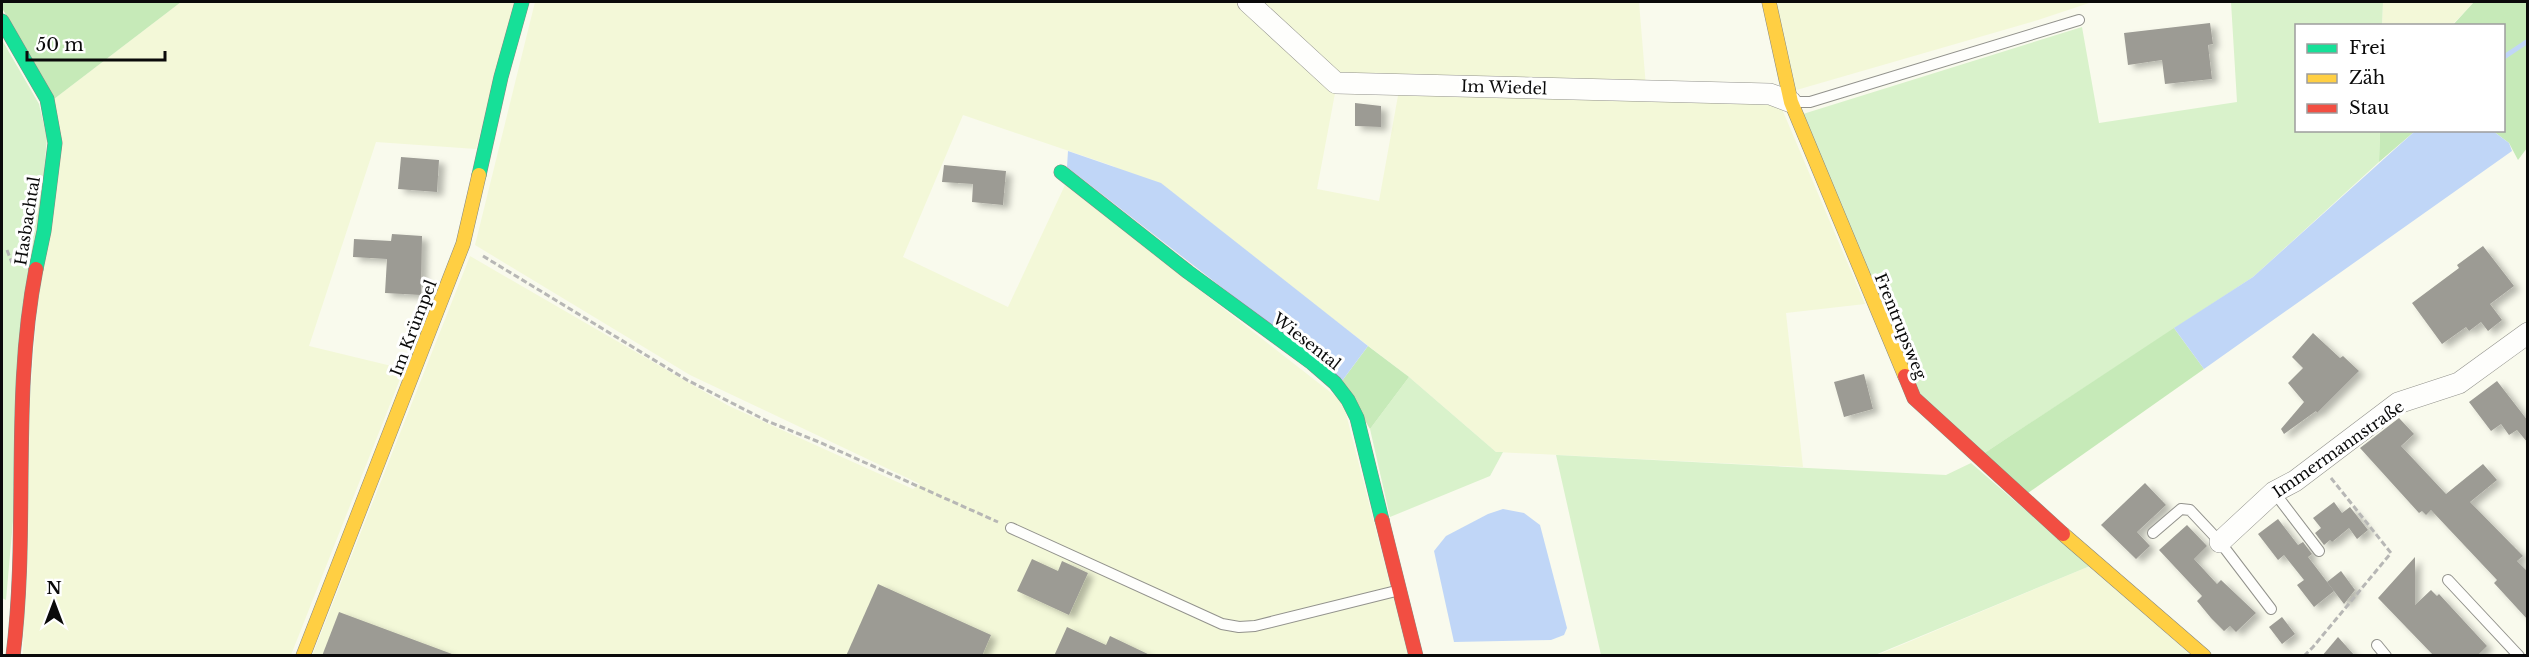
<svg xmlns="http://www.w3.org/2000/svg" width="2529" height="657" font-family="'Libre Baskerville',serif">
<defs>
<filter id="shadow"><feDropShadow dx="6" dy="4" stdDeviation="3" flood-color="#0004"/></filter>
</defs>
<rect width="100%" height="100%" fill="#f9faed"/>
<g fill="#f3f8d8">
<polygon points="181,2 515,2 476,149 376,142 309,346 404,369 291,655 23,656 27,436 54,99"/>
<polygon points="535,2 1240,2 1336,88 1317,189 1379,201 1399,90 1779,102 1865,304 1786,313 1803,467 1496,452 1409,377 1298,292 1113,166 963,115 903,257 1008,307 1065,185 1343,402 1408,655 312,656 470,256 729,406 913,489 920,484 690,375 475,245"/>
<polygon points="1254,2 1639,2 1646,87 1330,73"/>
<polygon points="1774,2 2092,2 2038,20 1793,91"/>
<polygon points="2383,2 2474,2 2452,25 2382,26"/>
<polygon points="2090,566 2192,656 1875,656"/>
</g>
<g fill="#d9f2cb">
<polygon points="2231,2 2383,2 2382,25 2296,26 2296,130 2380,131 2379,162 2253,277 1983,454 1919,397 1803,114 2082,27 2099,123 2237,102"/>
<polygon points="2,40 39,104 47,138 6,600 2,598"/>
<polygon points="1409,377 1496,452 1503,452 1490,476 1390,517 1370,429"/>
<polygon points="1556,455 1946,475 1971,463 2090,566 1875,655 1601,655"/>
</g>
<g fill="#c6eab8">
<polygon points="2,2 181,2 54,99 2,8"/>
<polygon points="2474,2 2527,2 2527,148 2518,160 2509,143 2493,131 2504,130 2504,26 2452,26"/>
<polygon points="2380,131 2380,130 2415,131 2379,162"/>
<polygon points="2174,328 2204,369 2028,493 1983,454"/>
<polygon points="1368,346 1409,377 1370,429 1342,381"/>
</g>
<g fill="#c0d6f7">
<polygon points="2415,131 2493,131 2509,143 2512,151 2204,369 2174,328 2253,277"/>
<polygon points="1068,151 1161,183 1368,346 1342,381 1067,167"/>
<polygon points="1503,509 1524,513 1540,525 1567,628 1564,635 1551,640 1454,642 1434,551 1446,536 1488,514"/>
</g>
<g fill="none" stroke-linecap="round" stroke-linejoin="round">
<polyline stroke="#c0d6f7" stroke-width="5" points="2504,57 2528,41"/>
</g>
<g fill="#9c9b94" filter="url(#shadow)">
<polygon points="2210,23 2213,44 2208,45 2212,79 2165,84 2162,60 2128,65 2124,33"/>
<polygon points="1355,103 1381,106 1381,127 1355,126"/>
<polygon points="401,157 439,160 437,192 398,189"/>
<polygon points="944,165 1006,171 1003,205 972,202 973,184 942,182"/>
<polygon points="392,234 422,236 421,295 385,293 387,259 353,257 354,239 391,241"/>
<polygon points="2483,246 2514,286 2490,304 2502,320 2488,331 2481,322 2469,331 2466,327 2442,344 2412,303 2459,268 2457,265"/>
<polygon points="2313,333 2340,358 2343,356 2359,371 2317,413 2316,411 2284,434 2281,429 2304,402 2288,383 2303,368 2292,357"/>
<polygon points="1864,374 1873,409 1844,417 1834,382"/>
<polygon points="2497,381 2528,421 2528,443 2517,430 2509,435 2501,424 2491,431 2469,402"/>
<polygon points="2399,418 2414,434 2401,446 2446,494 2483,464 2497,480 2470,502 2523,556 2517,561 2528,572 2528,620 2494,583 2497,580 2431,510 2426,515 2422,511 2419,513 2360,448"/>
<polygon points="2145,483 2166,505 2137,532 2150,546 2136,559 2101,525"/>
<polygon points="2334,502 2342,513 2350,507 2368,530 2357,539 2349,528 2332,542 2330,540 2324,545 2315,533 2321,528 2313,518"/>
<polygon points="2278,519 2298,545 2303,542 2312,554 2308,557 2334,591 2314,607 2297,585 2304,580 2284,555 2278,560 2258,534"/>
<polygon points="2187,525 2207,546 2194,559 2217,584 2221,580 2256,613 2236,632 2230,626 2224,631 2211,618 2197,601 2202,596 2159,550"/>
<polygon points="2415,557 2415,605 2431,590 2437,596 2439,594 2487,646 2477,656 2434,656 2378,598"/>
<polygon points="1032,559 1058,571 1062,561 1088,573 1069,615 1017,591"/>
<polygon points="2341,571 2355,590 2344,604 2327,582"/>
<polygon points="878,584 991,635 982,656 846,656"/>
<polygon points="339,612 452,654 451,656 322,656"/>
<polygon points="2282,617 2295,634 2282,644 2269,627"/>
<polygon points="1067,627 1106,645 1110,636 1152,656 1054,656"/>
<polygon points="2338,637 2355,656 2322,656"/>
</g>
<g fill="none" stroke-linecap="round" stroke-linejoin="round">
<defs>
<g id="lane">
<polyline points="1794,102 1810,102 2079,20"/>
<polyline points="2274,492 2319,551"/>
<polyline points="1011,528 1222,624 1239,627 1255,626 1396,591"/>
<polyline points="2153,533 2181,509 2190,510 2220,542 2271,609"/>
<polyline points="2448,580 2519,656"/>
<polyline points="2377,645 2386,656"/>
</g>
<g id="street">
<polyline points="1248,2 1336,83 1770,94 1791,102"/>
<polyline points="2220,542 2274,492 2295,481 2398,403 2459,383 2528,333"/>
</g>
<g id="fast">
<polyline points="2,21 47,99 55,143 44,231 36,269"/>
<polyline points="1061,172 1188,272 1312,363 1335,383 1348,400 1357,418 1382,520"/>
<polyline points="479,175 501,77 522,2"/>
</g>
<g id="slow">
<polyline points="1769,2 1791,102 1905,376"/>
<polyline points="2063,534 2204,656"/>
<polyline points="303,656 463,244 479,175"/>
</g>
<g id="jam">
<polyline points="1905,376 1914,398 2063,534"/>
<polyline points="1382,520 1416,656"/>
<path d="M 13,656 C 29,528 11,397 36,269"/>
</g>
</defs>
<use href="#lane" stroke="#92928c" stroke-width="12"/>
<use href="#street" stroke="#92928c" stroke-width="22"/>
<use href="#fast" stroke="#888983" stroke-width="15"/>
<use href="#slow" stroke="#888983" stroke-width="15"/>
<use href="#jam" stroke="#888983" stroke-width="15"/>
<g stroke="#b7b7b5" stroke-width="3" stroke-dasharray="6 3" stroke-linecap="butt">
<polyline points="7,250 12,263"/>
<polyline points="483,256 687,380 767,421 819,442 998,522"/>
<polyline points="2304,656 2313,647 2391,553 2331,478"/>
</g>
<use href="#lane" stroke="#fefefc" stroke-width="10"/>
<use href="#street" stroke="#fefefc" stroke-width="21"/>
<use href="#fast" stroke="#16e098" stroke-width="14"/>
<use href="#slow" stroke="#ffcf43" stroke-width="14"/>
<use href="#jam" stroke="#f24e42" stroke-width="14"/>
</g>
<g text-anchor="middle" stroke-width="6" stroke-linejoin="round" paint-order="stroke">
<g font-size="16" fill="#0a0a0a" stroke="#fff">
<text transform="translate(1504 87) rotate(2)" y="6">Im Wiedel</text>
<text transform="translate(27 221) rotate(-81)" y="6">Hasbachtal</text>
<text transform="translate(1901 326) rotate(68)" y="6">Frentrupsweg</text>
<text transform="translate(413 328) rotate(-69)" y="6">Im Krümpel</text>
<text transform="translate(1307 341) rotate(38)" y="6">Wiesental</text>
<text transform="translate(2338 449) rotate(-35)" y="6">Immermannstraße</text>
</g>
</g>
<rect width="2529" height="657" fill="none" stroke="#0a0a0a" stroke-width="6"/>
<rect x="2295" y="24" width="210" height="108" fill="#ffffff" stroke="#9d9d9d" stroke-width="1.5"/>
<rect x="2307" y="44" width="30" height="9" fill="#16e098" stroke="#9d9d9d" stroke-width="1.5"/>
<text x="2349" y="54" font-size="18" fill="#0a0a0a">Frei</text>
<rect x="2307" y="74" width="30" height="9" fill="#ffcf43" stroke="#9d9d9d" stroke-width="1.5"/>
<text x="2349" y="84" font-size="18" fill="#0a0a0a">Zäh</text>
<rect x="2307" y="104" width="30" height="9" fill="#f24e42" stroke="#9d9d9d" stroke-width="1.5"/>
<text x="2349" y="114" font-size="18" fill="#0a0a0a">Stau</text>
<g transform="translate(54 603)" stroke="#ffffff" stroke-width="4.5" paint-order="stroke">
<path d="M0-4.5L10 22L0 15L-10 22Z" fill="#0a0a0a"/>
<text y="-9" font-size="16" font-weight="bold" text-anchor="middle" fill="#0a0a0a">N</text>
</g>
<path d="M27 51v9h138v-9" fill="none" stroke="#0a0a0a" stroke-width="3"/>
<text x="36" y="51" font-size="18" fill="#0a0a0a" stroke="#ffffff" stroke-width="4.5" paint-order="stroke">50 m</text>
</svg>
